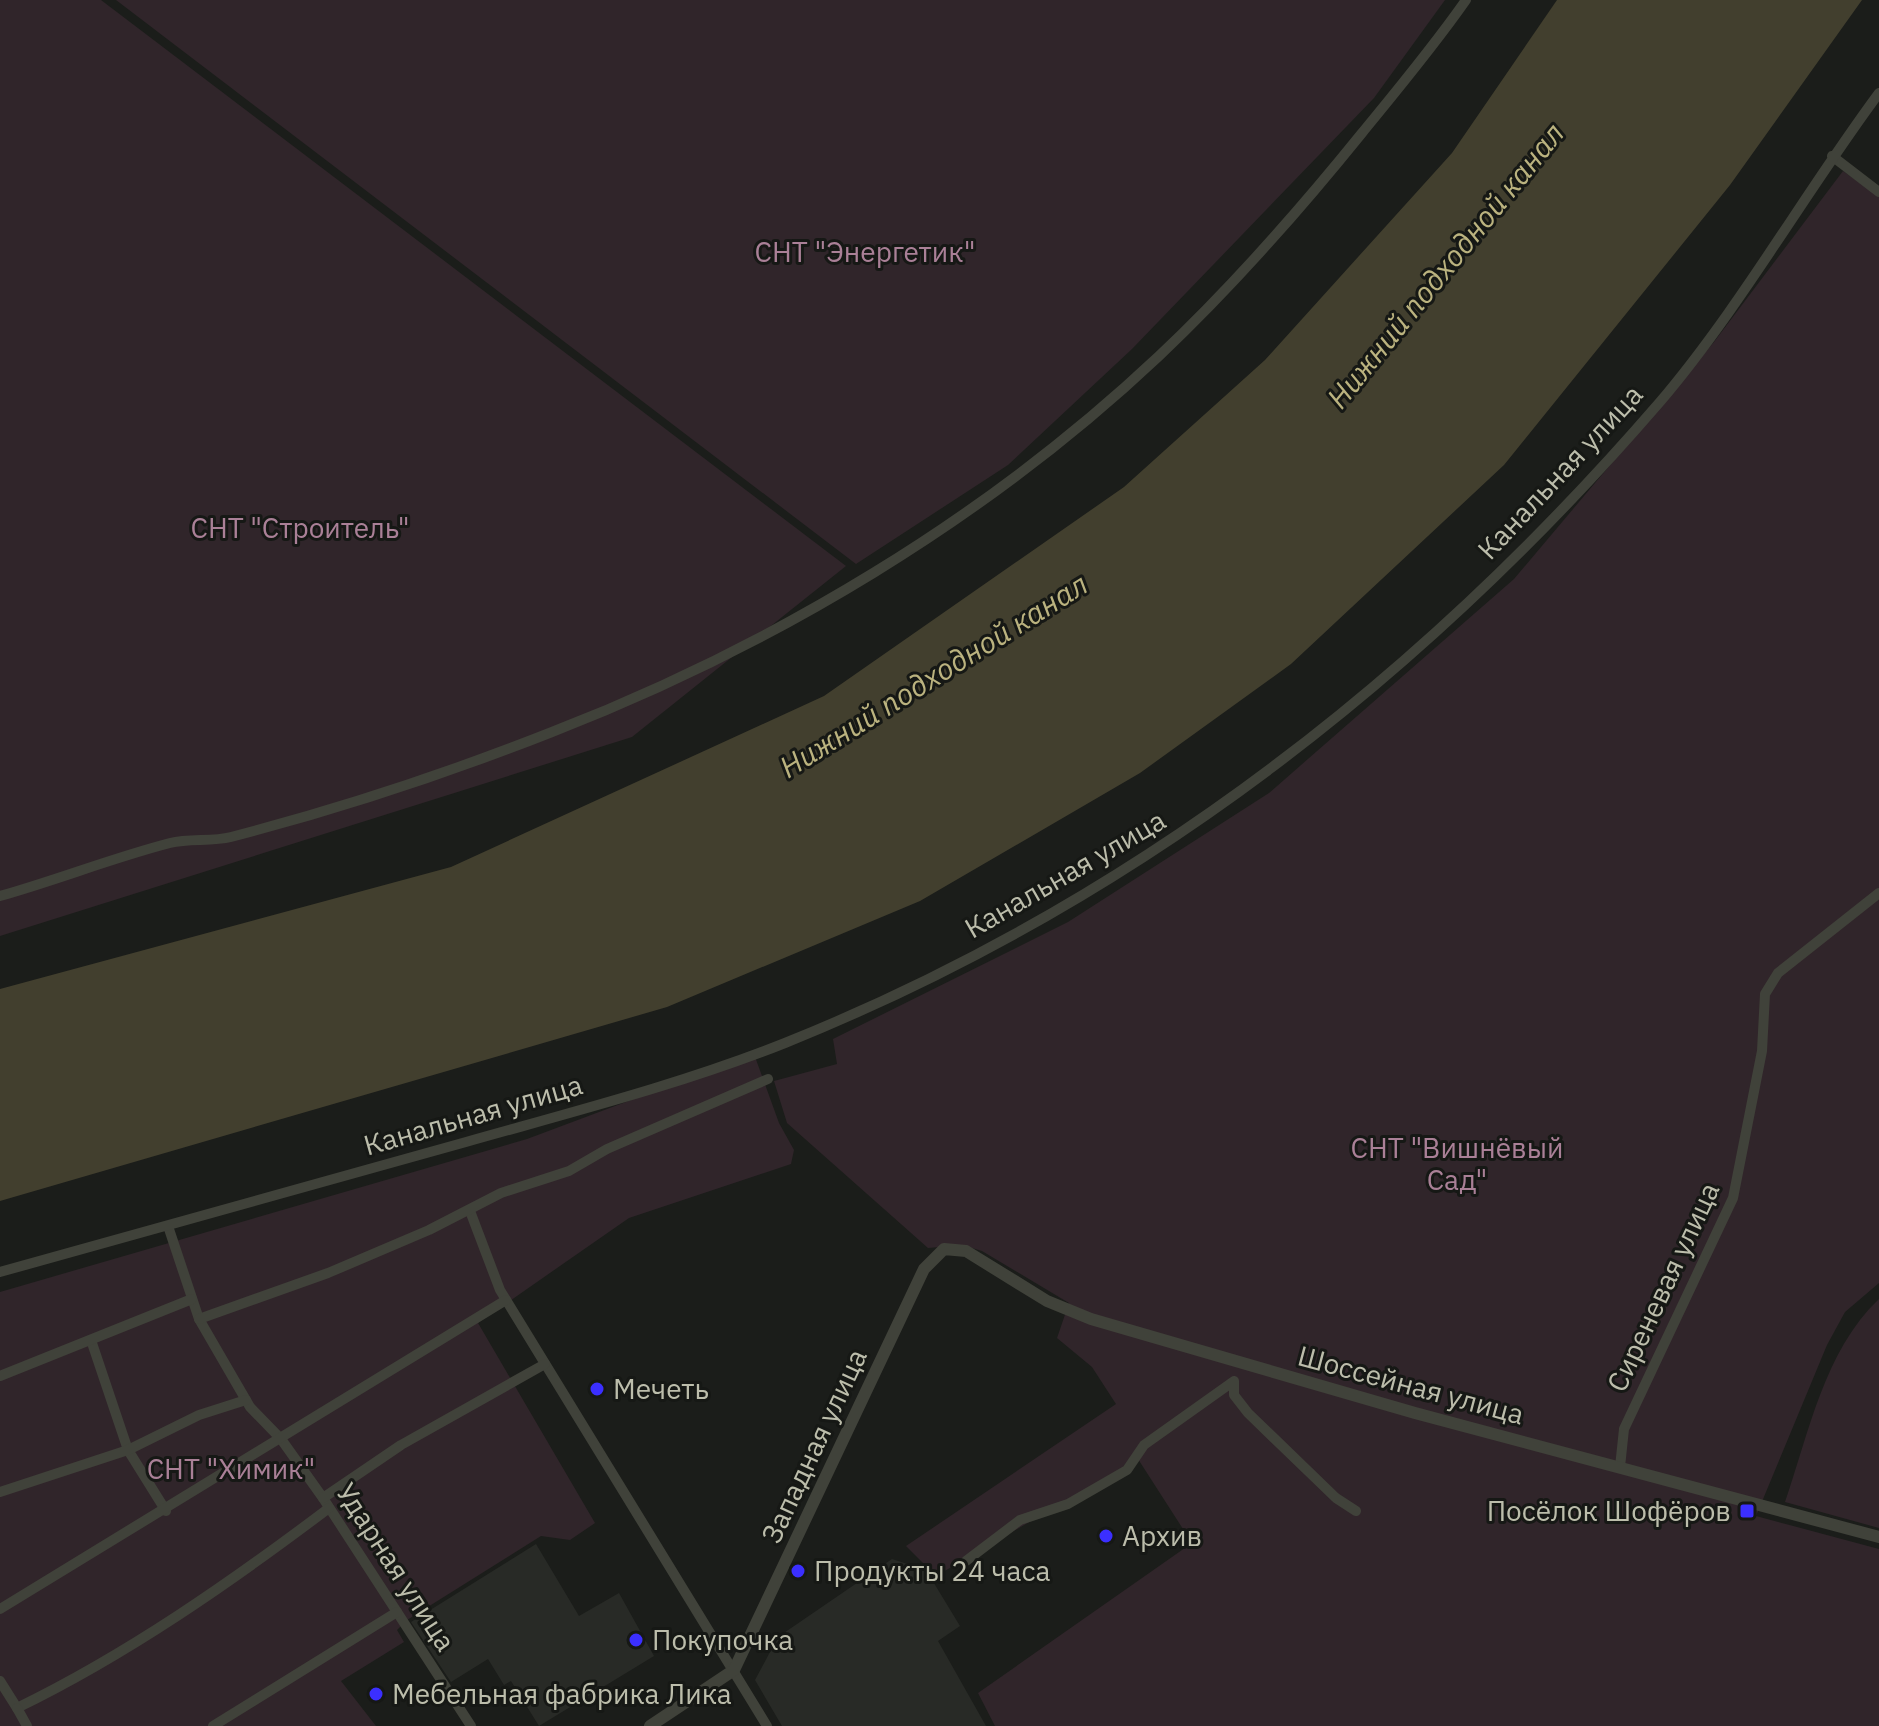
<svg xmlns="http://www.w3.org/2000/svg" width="1879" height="1726" font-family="'IBM Plex Sans',sans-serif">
<rect width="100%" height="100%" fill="#1b1d1a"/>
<g fill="#282a26">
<polygon points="536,1544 579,1616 619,1593 654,1656 539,1726 511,1681 504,1685 488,1659 451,1682 411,1622"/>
<polygon points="892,1559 926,1570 960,1626 938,1641 986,1726 782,1726 755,1680 778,1637"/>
</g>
<g fill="#30252a">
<polygon points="0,0 101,0 846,566 632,737 0,936"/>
<polygon points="116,0 1445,0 1374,98 1132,349 1008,465 856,564"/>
<polygon points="1843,171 1879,196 1879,1283 1845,1312 1827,1345 1756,1516 1879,1549 1879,1726 995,1726 978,1693 1192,1543 1138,1459 936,1576 906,1546 1116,1404 1092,1367 1057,1338 1069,1303 982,1251 962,1245 928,1248 787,1123 774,1081 837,1064 833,1039 1068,922 1269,793 1514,579 1714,342"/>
<polygon points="754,1054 779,1123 794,1150 791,1164 629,1218 478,1323 595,1523 570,1540 541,1536 407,1620 397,1630 404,1642 341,1681 376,1726 0,1726 0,1292 527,1139"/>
<path d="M 1879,1299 L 1879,1528 L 1785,1502 C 1809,1433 1824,1351 1879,1299 Z"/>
</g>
<polygon fill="#423f2e" points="1557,0 1862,0 1730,185 1504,465 1291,664 1140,773 920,901 667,1007 0,1201 0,989 451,867 824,696 1124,487 1265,360 1452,153"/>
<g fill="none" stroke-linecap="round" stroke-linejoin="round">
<g stroke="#40423a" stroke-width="10">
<polyline points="1832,156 1879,192"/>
<path d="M 0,896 C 57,880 112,858 170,843 C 190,838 211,842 231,837 C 339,809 448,773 552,732 C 773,646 986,519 1159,356 C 1233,286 1299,211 1362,133 C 1398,89 1434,46 1466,0"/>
<polyline points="470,1211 500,1290 767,1726"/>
<polyline points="168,1226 199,1319 250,1407 281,1439 323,1498 471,1726"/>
<path d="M 0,1272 C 156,1230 311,1186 466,1142 C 572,1112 682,1084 785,1043 C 1128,905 1418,682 1659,403 C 1740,308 1804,194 1879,93"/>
<polyline points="199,1319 328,1273 429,1230 501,1193 569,1171 607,1149 768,1079"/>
<polyline points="91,1340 128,1450 166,1511"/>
<polyline points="0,1376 192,1299"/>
<polyline points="1620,1467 1624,1429 1733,1198 1762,1051 1765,994 1778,973 1879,893"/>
<polyline points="0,1492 128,1450 199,1415 246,1400"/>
<polyline points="323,1498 401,1445 545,1364"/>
<polyline points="966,1561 1020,1520 1068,1504 1127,1470 1144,1445 1234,1381 1234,1395 1248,1413 1336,1498 1356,1511"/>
<polyline points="0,1609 506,1300"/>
<path d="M 0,1681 L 17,1708 C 128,1654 231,1582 329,1508"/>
<polyline points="17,1708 27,1726"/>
<polyline points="213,1726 397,1612"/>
</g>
<polyline stroke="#40423a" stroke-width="12" points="650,1726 734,1670 924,1269 944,1249 966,1251 1047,1301 1091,1319 1415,1413 1879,1537"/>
</g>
<g fill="#3b2fff" stroke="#161815" stroke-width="3">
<circle cx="597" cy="1389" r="8"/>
<rect x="1739" y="1503" width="16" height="16" rx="4"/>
<circle cx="1106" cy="1536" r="8"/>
<circle cx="798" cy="1571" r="8"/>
<circle cx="636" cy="1640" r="8"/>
<circle cx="376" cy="1694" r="8"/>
</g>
<g text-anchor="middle" stroke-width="6" stroke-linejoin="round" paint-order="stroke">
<g font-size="28" fill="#aa8097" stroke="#161815">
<text x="865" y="262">СНТ "Энергетик"</text>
<text x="300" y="538">СНТ "Строитель"</text>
<text x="1457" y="1158">СНТ "Вишнёвый<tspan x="1457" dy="32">Сад"</tspan></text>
<text x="231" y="1479">СНТ "Химик"</text>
</g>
<g font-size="28" fill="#bcbdab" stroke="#161815">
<text transform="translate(1560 472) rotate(-47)" y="10">Канальная улица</text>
<text transform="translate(1065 874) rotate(-30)" y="10">Канальная улица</text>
<text transform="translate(473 1115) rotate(-16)" y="10">Канальная улица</text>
<text transform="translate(1663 1287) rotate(-65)" y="10">Сиреневая улица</text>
<text transform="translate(1411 1385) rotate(15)" y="10">Шоссейная улица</text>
<text transform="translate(814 1446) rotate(-65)" y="10">Западная улица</text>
<text transform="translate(396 1567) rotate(57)" y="10">Ударная улица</text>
</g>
<g font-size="28" fill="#bcbdab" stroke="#161815" text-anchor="start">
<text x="613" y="1399">Мечеть</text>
<text x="1731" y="1521" text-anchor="end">Посёлок Шофёров</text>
<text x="1122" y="1546">Архив</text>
<text x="814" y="1581">Продукты 24 часа</text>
<text x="652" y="1650">Покупочка</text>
<text x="392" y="1704">Мебельная фабрика Лика</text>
</g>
<g font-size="30" font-style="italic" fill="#bbb37f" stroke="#161815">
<text transform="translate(1446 266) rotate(-51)" y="10">Нижний подходной канал</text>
<text transform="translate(934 676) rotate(-32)" y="10">Нижний подходной канал</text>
</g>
</g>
</svg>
